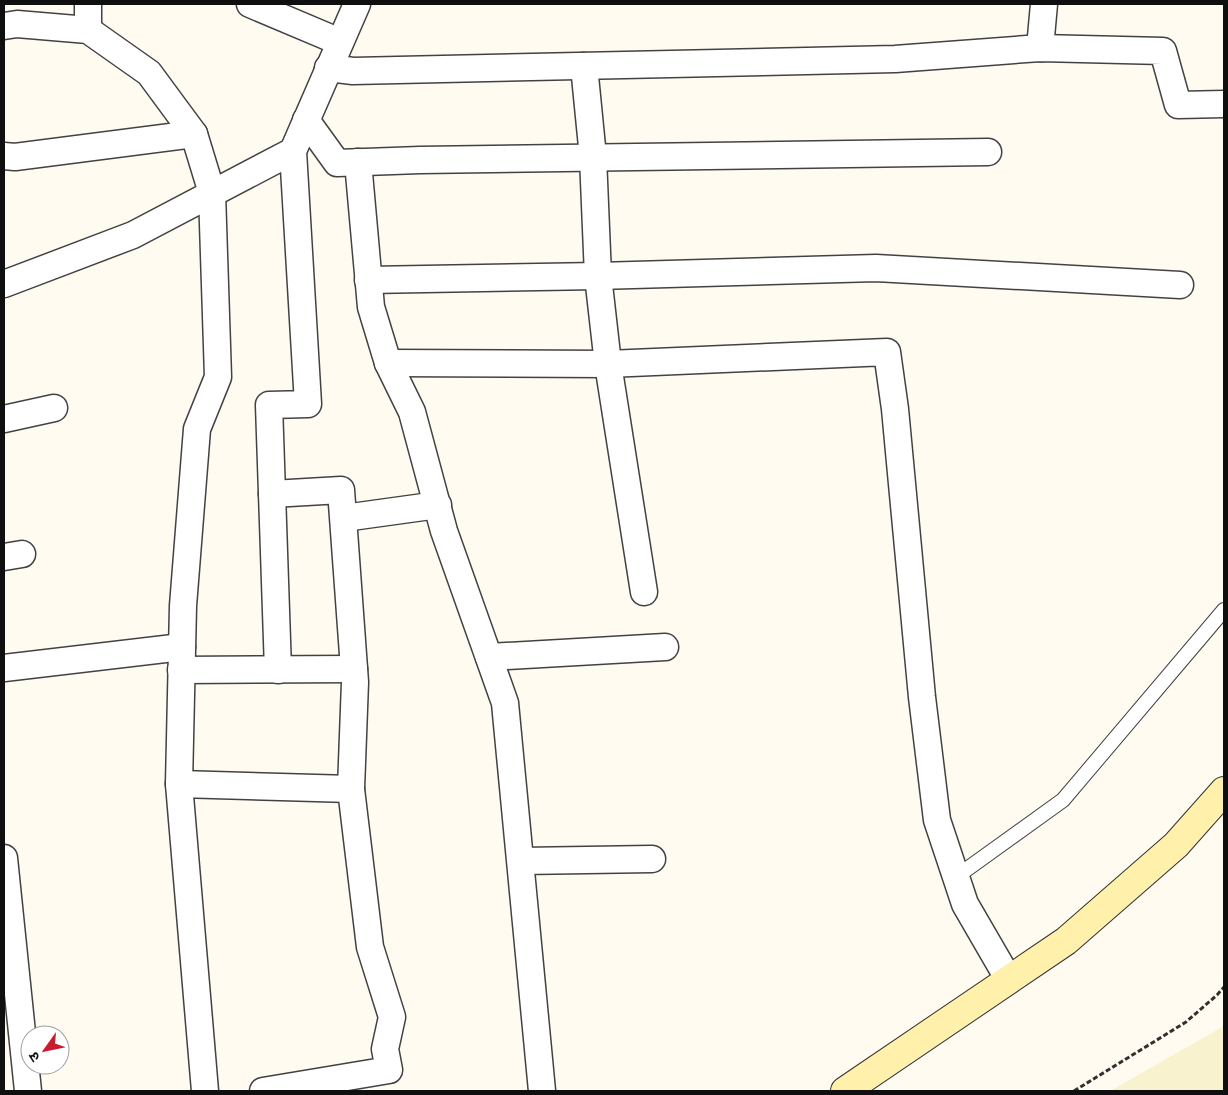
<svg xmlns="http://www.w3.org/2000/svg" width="1228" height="1095" font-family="'Playfair Display','Noto Sans Devanagari',serif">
<rect width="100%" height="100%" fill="#fffbf1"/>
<polygon fill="#f8f2cf" points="1224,1026 1224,1091 1110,1091"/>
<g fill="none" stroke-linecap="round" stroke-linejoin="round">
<defs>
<polyline id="lane" points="956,877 1063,800 1224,610"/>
<g id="street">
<polyline points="88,4 88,30"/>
<polyline points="250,4 340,42"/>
<polyline points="4,26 17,24 88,30 149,73 194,134 212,193 218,377 197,429 183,606 179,784 205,1091"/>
<polyline points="1040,48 1044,4"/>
<polyline points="584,66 593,157 598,276 608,364 644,592"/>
<polyline points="328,68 353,71 895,59 1040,48 1163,51 1178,105 1224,104"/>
<polyline points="306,120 337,163 420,160 988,152"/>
<polyline points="4,156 15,157 194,134"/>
<polyline points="358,162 371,307 388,363 412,412 444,531 505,703 542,1091"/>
<polyline points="368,280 598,276 876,268 1180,285"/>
<polyline points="4,284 133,235 293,151 357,4"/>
<polyline points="388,363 608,364 887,352 895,409 922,697 937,820 965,904 1009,980"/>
<polyline points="4,419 54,408"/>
<polyline points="344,518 438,505"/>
<polyline points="4,557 22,554"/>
<polyline points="489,657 665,647"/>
<polyline points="4,668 182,647"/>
<polyline points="181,670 354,669"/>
<polyline points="278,670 269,405 308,404 293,151"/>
<polyline points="179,784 351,789"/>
<polyline points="4,858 28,1091"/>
<polyline points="521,861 652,859"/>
<polyline points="263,1091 389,1070 385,1049 392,1017 370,947 351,789 355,682 341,490 272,494"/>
</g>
<polyline id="secondary" points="845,1091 1066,941 1176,845 1224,791"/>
</defs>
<use href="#lane" stroke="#424242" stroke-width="16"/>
<use href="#street" stroke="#424242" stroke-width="29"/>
<use href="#secondary" stroke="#313131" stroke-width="30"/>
<polyline stroke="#313131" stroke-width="3" stroke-dasharray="5 2.5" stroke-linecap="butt" points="1074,1091 1186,1022 1217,995 1224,987"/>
<use href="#lane" stroke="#fff" stroke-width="14"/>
<use href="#street" stroke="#fff" stroke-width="26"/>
<use href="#secondary" stroke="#fff1ac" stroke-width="28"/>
</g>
<rect width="1228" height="1095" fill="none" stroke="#0f0f0f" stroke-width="10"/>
<g transform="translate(45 1050) rotate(237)"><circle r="24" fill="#ffffff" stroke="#9f9f9f"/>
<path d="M0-4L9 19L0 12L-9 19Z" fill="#ca1c2e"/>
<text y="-8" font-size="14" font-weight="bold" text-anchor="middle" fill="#0f0f0f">उ</text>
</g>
</svg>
